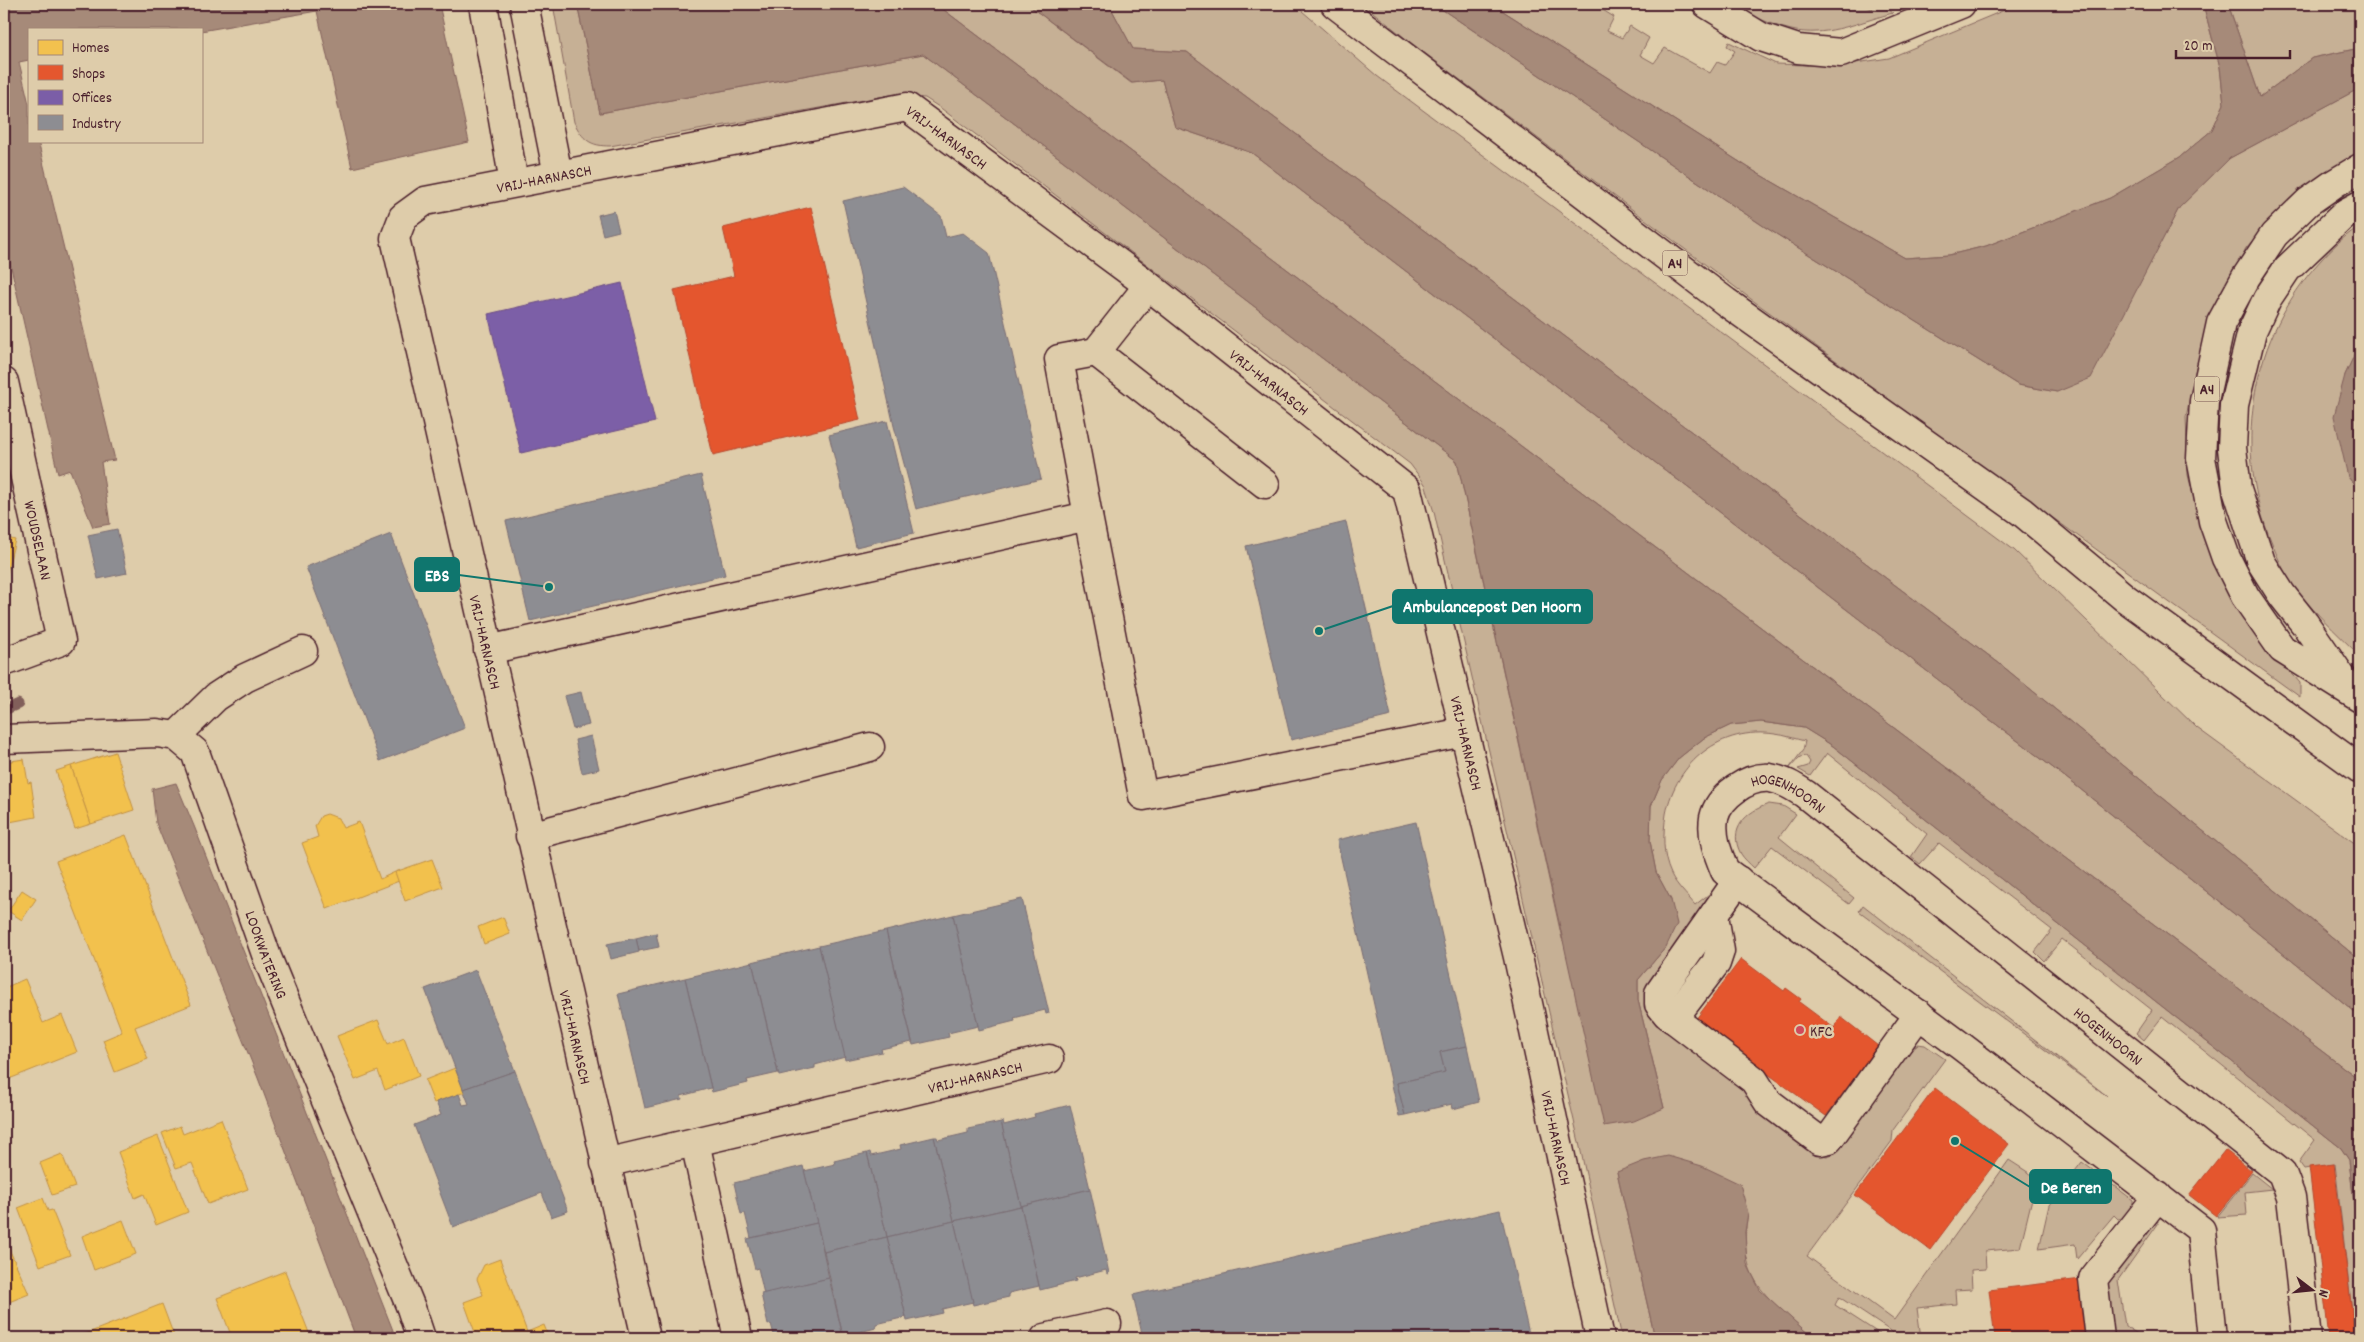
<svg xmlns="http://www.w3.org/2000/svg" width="2364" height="1342" font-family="Dekko,sans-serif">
<rect width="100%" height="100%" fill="#deccaa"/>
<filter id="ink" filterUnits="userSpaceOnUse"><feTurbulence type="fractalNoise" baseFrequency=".02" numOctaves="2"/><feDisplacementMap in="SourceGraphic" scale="10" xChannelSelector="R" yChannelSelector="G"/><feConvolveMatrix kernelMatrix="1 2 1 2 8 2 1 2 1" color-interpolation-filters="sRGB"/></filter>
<g filter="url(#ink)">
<g fill="#c6b095" stroke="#886860">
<path d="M 553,4 L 577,4 L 600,113 L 923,54 L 1457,461 L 1562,939 L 1664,1108 L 1638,1000 L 1638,980 L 1666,947 L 1671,900 L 1656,872 L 1650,841 L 1651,806 L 1662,780 L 1679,758 L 1704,738 L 1731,725 L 1761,722 L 1804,728 L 1833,746 L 2341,1148 L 2349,1160 L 2360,1258 L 2360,1338 L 2355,1338 L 2335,1164 L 2304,1169 L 2299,1162 L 2315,1140 L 2162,1017 L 2144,1040 L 2136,1033 L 2152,1010 L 2062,939 L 2044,961 L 2035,952 L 2052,930 L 1939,843 L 1920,864 L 1911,857 L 1927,834 L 1827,753 L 1810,776 L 1798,769 L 1808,766 L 1810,762 L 1806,756 L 1800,757 L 1788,770 L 1803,750 L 1805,741 C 1795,739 1785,735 1775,734 C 1721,726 1676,762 1666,814 C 1663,834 1662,855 1671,874 C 1676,885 1687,895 1695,905 L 1717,888 L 1654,985 L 1749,1087 L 1816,1154 L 1827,1156 L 1836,1153 L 1912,1049 L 1918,1044 L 1925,1045 L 1945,1059 L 1893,1130 L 1892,1141 L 1807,1256 L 1894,1320 L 2009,1160 L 2037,1178 L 2020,1248 L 1985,1251 L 1986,1269 L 1971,1270 L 1972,1289 L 1955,1290 L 1956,1304 L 1917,1308 L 1921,1338 L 1897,1338 L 1889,1330 L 1839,1297 L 1835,1305 L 1886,1338 L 1813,1338 C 1767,1296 1736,1282 1748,1213 L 1617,1172 L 1655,1338 L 1622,1338 L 1578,1138 L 1434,512 L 1425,484 L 1410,464 L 942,109 L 925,98 L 891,95 L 610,146 C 590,146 583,140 574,122 Z"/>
<polygon points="936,4 1027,4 1131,83 1162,80 1175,127 1252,153 2074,784 2360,1016 2360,1080"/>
<polygon points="1106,4 1294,4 1377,76 2014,550 2197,728 2360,847 2360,960 2000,664 1187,52 1133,49 1112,10"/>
<polygon points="1363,4 1434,4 1765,227 2018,385 2057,392 2135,291 2179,208 2230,158 2360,88 2360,155 2334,169 2276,214 2246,248 2209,324 2196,367 2186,417 2188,475 2205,542 2237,609 2300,683 2300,697 1755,302 1410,42"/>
<polygon points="1492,4 1593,4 1614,17 1607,31 1622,38 1630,26 1649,38 1640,55 1654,63 1665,48 1710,73 1717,62 1725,65 1735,51 1727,46 1729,42 1776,64 1836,66 1889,58 2019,4 2203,4 2220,67 2224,104 2212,130 2180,157 2110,198 1986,246 1949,255 1905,258 1757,173"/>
<path d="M 1752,4 L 1861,4 L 1872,9 L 1876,4 L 1882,4 L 1893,13 C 1866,20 1834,34 1805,32 C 1785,31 1765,21 1746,13 Z"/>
<polygon points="2228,4 2360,4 2360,48 2312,58 2260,97"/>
<path d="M 2360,226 L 2360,343 L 2345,375 L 2348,477 L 2360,491 L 2360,656 C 2339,635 2306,605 2290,581 C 2283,570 2277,556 2272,543 C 2233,452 2249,346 2313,269 C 2327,253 2342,237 2360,226 Z"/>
<path d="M 1769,804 L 1783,806 L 1796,814 L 1779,837 L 1854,898 L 1849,904 L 1772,846 L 1754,868 C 1750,864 1744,859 1741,854 C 1727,829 1747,811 1769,804 Z"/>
<polygon points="1863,905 2107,1096 1859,911"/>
<polygon points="2082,1162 2133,1200 2133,1217 2118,1219 2114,1215 2077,1259 2075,1244 2039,1249 2049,1205"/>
<polygon points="2252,1173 2272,1189 2245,1192 2247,1215 2217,1217"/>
<polygon points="2158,1221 2158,1224 2118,1280 2125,1326 2144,1338 2109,1338 2103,1289 2147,1224"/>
</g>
<g fill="#a68a79" stroke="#815f5a">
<polygon points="4,4 140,4 143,7 157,4 439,4 469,142 352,168 317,11 201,31 201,29 29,29 29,60 19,62 29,104 29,141 38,141 115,460 101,462 110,524 93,527 70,470 58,474 4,236"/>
<polygon points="577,4 936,4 2360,1080 2360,1258 2349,1160 2341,1148 1833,746 1804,728 1761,722 1731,725 1704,738 1679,758 1662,780 1651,806 1650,841 1656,872 1671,900 1677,924 1666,947 1638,980 1638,1000 1664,1108 1634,1121 1604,1126 1457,461 923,54 600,113"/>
<polygon points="1027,4 1106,4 1112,10 1133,49 1187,52 2000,664 2360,960 2360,1016 2074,784 1252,153 1175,127 1162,80 1132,83"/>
<polygon points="1434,4 1492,4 1757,173 1905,258 1949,255 1986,246 2110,198 2180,157 2212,130 2224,104 2220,67 2203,4 2228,4 2260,97 2312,58 2360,48 2360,88 2230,158 2179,208 2091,378 2057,392 2018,385 1765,227"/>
<polygon points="2360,343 2360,491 2348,477 2334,416 2345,375"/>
<polygon points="176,783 194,826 396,1338 356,1338 258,1078 156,823 152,789"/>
<polygon points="1668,1156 1702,1166 1740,1184 1748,1213 1745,1232 1747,1264 1760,1290 1813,1338 1655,1338 1617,1172 1644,1161"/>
</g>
<g fill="#f2c14e" stroke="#c09044">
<polygon points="4,537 15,540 4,584"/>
<polygon points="115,752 134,810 91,824 71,766"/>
<polygon points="24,759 28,783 31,782 36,817 4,823 4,762"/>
<polygon points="71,766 91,824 75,829 56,771"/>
<polygon points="327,814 338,818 343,828 359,822 380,879 395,872 399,881 327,909 302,843 318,837 315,826 321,816"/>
<polygon points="126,835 191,1005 135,1027 148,1059 115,1072 103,1040 122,1032 56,861"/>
<polygon points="432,859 443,887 405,901 395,872"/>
<polygon points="22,890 36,899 22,920 8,911"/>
<polygon points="503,917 510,934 484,944 478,927"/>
<polygon points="25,979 43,1023 62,1015 77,1052 4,1081 4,1007 6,1006 4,988"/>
<polygon points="378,1020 388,1044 404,1037 419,1076 385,1090 378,1071 355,1080 337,1036"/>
<polygon points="455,1068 465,1092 434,1103 425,1080"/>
<polygon points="221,1119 248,1189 208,1204 192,1163 176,1168 162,1133 180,1126 183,1134"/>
<polygon points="158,1136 188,1212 156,1225 144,1194 135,1198 118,1152"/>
<polygon points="62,1154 75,1187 52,1195 40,1163"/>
<polygon points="43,1198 48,1211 52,1210 70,1255 40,1266 18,1208"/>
<polygon points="123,1220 136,1254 94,1270 82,1236"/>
<polygon points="7,1244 29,1294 4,1304 4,1245"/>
<polygon points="500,1259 527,1332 544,1325 549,1338 477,1338 464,1302 483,1295 477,1279 484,1265"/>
<polygon points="285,1271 311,1338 232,1338 217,1298"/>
<polygon points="162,1304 174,1336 170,1338 75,1338"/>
</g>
<g fill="#e4572e" stroke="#b6462d">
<polygon points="811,207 860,420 713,455 674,290 734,276 723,228"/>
<polygon points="1741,959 1784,991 1786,988 1801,999 1799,1002 1834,1028 1841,1017 1878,1046 1826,1116 1764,1071 1762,1074 1696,1019"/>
<polygon points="1935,1088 2009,1144 1930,1250 1855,1195"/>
<polygon points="2225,1150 2252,1171 2216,1216 2189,1195"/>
<polygon points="2334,1164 2355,1338 2329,1338 2309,1167"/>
<polygon points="2082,1279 2089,1338 1995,1338 1989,1290"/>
</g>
<polygon fill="#7b5ea7" stroke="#6c4b82" points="622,283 655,422 521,453 488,314"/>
<g fill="#8d8d92" stroke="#796c73">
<polygon points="903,187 941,216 946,237 963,233 989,253 1041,479 916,509 894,426 843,201"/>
<polygon points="614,211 619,231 603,235 598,215"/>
<polygon points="887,421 914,533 856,547 829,435"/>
<polygon points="701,475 725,575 530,621 506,521"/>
<polygon points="1346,522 1391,716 1291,740 1246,546"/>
<polygon points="117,529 127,573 98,579 88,535"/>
<polygon points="391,534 465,728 380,761 306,567"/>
<polygon points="581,692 589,725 573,729 564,696"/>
<polygon points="591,736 599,769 582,773 575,740"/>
<polygon points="1416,822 1467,1046 1440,1052 1445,1072 1397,1083 1405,1115 1399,1116 1337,840"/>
<polygon points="1022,899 1049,1013 1046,1014 1045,1010 1014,1018 1015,1021 979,1030 953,915"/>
<polygon points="953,915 978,1026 948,1033 949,1037 913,1045 886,931"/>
<polygon points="886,931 912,1042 881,1049 882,1052 845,1060 819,946"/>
<polygon points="656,933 659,947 639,951 636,938"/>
<polygon points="636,938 639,952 611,959 607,944"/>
<polygon points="819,946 845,1057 815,1065 815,1068 779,1076 752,962"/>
<polygon points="752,962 778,1073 747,1080 748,1083 712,1092 685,978"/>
<polygon points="476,970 515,1071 463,1089 425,989"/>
<polygon points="685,978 711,1088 681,1096 682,1099 645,1108 618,994"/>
<polygon points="1467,1046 1479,1102 1453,1109 1452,1104 1405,1115 1397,1083 1445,1072 1440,1052"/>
<polygon points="515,1071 568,1211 551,1217 542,1193 453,1227 414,1125 441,1115 436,1102 459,1094 463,1105 469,1104 463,1089"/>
<polygon points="1070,1105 1090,1189 1021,1206 1001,1122 1003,1121 1004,1125 1035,1117 1034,1114"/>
<polygon points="1001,1122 1021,1206 954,1221 934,1137 937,1137 938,1140 968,1133 968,1129"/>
<polygon points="934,1137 954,1221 887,1237 867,1153 870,1152 871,1156 901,1149 900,1145"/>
<polygon points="867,1153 887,1237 824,1252 804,1171 835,1164 834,1161"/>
<polygon points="803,1166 817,1223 751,1238 745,1213 741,1214 734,1183"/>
<polygon points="1090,1189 1109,1273 1107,1274 1106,1270 1075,1278 1076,1281 1040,1290 1021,1206"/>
<polygon points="1021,1206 1039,1286 1009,1293 1009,1297 973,1305 954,1221"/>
<polygon points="1500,1210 1530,1338 1143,1338 1133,1295"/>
<polygon points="954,1221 973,1302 942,1309 943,1313 907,1321 887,1237"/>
<polygon points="817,1223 829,1278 764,1294 758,1268 755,1269 747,1239"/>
<polygon points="887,1237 906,1317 876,1324 876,1328 843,1336 824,1252"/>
<polygon points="829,1278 843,1337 775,1338 771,1324 768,1325 761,1294"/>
</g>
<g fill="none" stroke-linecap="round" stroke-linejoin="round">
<polyline stroke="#815f5a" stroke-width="11" points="4,710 18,704"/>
<defs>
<g id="minor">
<polyline points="483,4 514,183"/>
<polyline points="524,4 558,175"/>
<polyline points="1707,4 1761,37 1798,49 1841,53 1961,4"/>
<polyline points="1148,286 1096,352 1265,484"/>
<path id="s1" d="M 4,382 L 61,641 L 4,662"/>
<polyline points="1088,516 1143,796 1464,732"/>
<polyline points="488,650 1088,516 1059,359 1096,352"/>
<polyline points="176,736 216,697 245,678 303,651"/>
<path id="s2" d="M 4,739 L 157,733 L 176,736 L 195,752 L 267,957 L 411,1308 L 421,1338"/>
<polyline points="530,836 870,747"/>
<polyline points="1738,880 1659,993 1659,1004 1667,1014 1754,1080 1768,1102 1820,1141 1829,1139 1919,1014"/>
<polyline points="1673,1019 1716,963 1720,951 1714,915"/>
<polyline points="695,1142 738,1338"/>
<path id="s3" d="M 605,1163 L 1049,1059"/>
<path id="s4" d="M 646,1338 L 395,238 L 403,217 L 425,201 L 907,107 L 1136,276 L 1407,490 L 1518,957 L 1600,1338"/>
<polyline points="1045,1338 1107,1324"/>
<polyline points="2100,1338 2093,1279 2158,1196"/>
<path id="s5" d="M 2212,1338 L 2201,1230 L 1961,1046 L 1725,871 C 1718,854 1711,837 1714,818 C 1719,796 1748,776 1770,778 C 1783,780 1794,787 1805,794 L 2282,1173 L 2291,1197 L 2307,1338"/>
</g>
<g id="highway">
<polyline points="1335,4 1726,302 2022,512 2125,598 2360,769"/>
<polyline points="2360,168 2335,183 2308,202 2274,235 2246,277 2221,323 2204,401 2201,458 2213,521 2226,558 2245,596 2282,649 2360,698"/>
<polyline points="2345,682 2305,624 2282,595 2261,562 2237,489 2232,448 2234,405 2252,331 2267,299 2287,269 2347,212 2360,205"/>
</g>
</defs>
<use href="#minor" stroke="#4a1f2b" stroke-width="31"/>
<use href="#highway" stroke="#4a1f2b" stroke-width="31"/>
<use href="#minor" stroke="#deccaa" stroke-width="28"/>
<use href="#highway" stroke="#deccaa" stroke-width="28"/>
</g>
</g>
<circle fill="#d1495b" stroke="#deccaa" stroke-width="2" cx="1800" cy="1030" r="5"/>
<g text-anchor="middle" stroke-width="5" stroke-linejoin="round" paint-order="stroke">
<g fill="#deccaa" stroke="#765351" stroke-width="1">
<rect x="1662.5" y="250.5" width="25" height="25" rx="4"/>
<rect x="2194.5" y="376.5" width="25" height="25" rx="4"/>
</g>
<g font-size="15" font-weight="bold" fill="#4a1f2b">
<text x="1675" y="268">A4</text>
<text x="2207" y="394">A4</text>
</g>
<g font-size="16" fill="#4a1f2b" stroke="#deccaa">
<text dy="6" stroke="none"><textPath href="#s4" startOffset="1719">VRIJ-HARNASCH</textPath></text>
<text dy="6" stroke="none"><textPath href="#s4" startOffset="1299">VRIJ-HARNASCH</textPath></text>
<text dy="6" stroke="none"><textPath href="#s4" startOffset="2124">VRIJ-HARNASCH</textPath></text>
<text dy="6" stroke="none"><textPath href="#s1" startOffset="162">WOUDSELAAN</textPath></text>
<text transform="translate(486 642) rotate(77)" y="6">VRIJ-HARNASCH</text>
<text dy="6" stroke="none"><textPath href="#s4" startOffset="2559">VRIJ-HARNASCH</textPath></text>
<text dy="6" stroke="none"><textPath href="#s5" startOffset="855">HOGENHOORN</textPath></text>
<text dy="6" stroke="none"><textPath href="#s2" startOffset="412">LOOKWATERING</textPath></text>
<text dy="6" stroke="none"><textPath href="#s5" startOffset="1260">HOGENHOORN</textPath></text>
<text transform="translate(576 1037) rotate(77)" y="6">VRIJ-HARNASCH</text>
<text dy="6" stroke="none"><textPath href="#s3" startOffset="380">VRIJ-HARNASCH</textPath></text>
<text dy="6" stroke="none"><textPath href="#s4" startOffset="2964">VRIJ-HARNASCH</textPath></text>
</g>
<g font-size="16" fill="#4a1f2b" stroke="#deccaa" text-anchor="start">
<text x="1810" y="1036">KFC</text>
</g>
</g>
<path fill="none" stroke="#0f766e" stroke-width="2" d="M549 587L459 575M1319 631L1393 606M1955 1141L2030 1187"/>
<g fill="#0f766e" stroke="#deccaa" stroke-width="2">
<circle cx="549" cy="587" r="5"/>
<circle cx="1319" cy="631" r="5"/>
<circle cx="1955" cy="1141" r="5"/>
</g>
<g fill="#0f766e" stroke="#0f766e" stroke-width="2">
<rect x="415" y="558" width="44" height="33" rx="5"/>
<rect x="1393" y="590" width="199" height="33" rx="5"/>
<rect x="2030" y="1170" width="81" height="33" rx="5"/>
</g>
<g font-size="18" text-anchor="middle" font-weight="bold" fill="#fff">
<text x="437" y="581">EBS</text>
<text x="1492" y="612">Ambulancepost Den Hoorn</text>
<text x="2071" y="1193">De Beren</text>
</g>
<rect width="2364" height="1342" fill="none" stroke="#deccaa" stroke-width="20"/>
<rect x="10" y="10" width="2344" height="1322" fill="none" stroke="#4a1f2b" stroke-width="2" filter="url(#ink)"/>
<rect x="28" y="28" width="175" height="115" fill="#deccaa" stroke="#a38777"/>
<rect x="38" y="40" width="25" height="15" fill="#f2c14e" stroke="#a38777"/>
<text x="72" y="52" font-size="15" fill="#4a1f2b">Homes</text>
<rect x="38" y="65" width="25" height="15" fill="#e4572e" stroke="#a38777"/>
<text x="72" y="78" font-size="15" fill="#4a1f2b">Shops</text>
<rect x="38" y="90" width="25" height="15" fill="#7b5ea7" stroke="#a38777"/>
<text x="72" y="102" font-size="15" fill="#4a1f2b">Offices</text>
<rect x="38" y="115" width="25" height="15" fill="#8d8d92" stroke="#a38777"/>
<text x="72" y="128" font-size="15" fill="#4a1f2b">Industry</text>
<g transform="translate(2312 1290) rotate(106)" stroke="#deccaa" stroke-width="4" paint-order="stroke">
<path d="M0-4L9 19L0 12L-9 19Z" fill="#4a1f2b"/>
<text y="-8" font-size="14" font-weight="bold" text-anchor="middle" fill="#4a1f2b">N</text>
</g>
<path d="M2176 50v8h114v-8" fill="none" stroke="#4a1f2b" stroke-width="2.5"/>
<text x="2184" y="50" font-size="15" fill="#4a1f2b" stroke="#deccaa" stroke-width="4" paint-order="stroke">20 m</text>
</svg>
